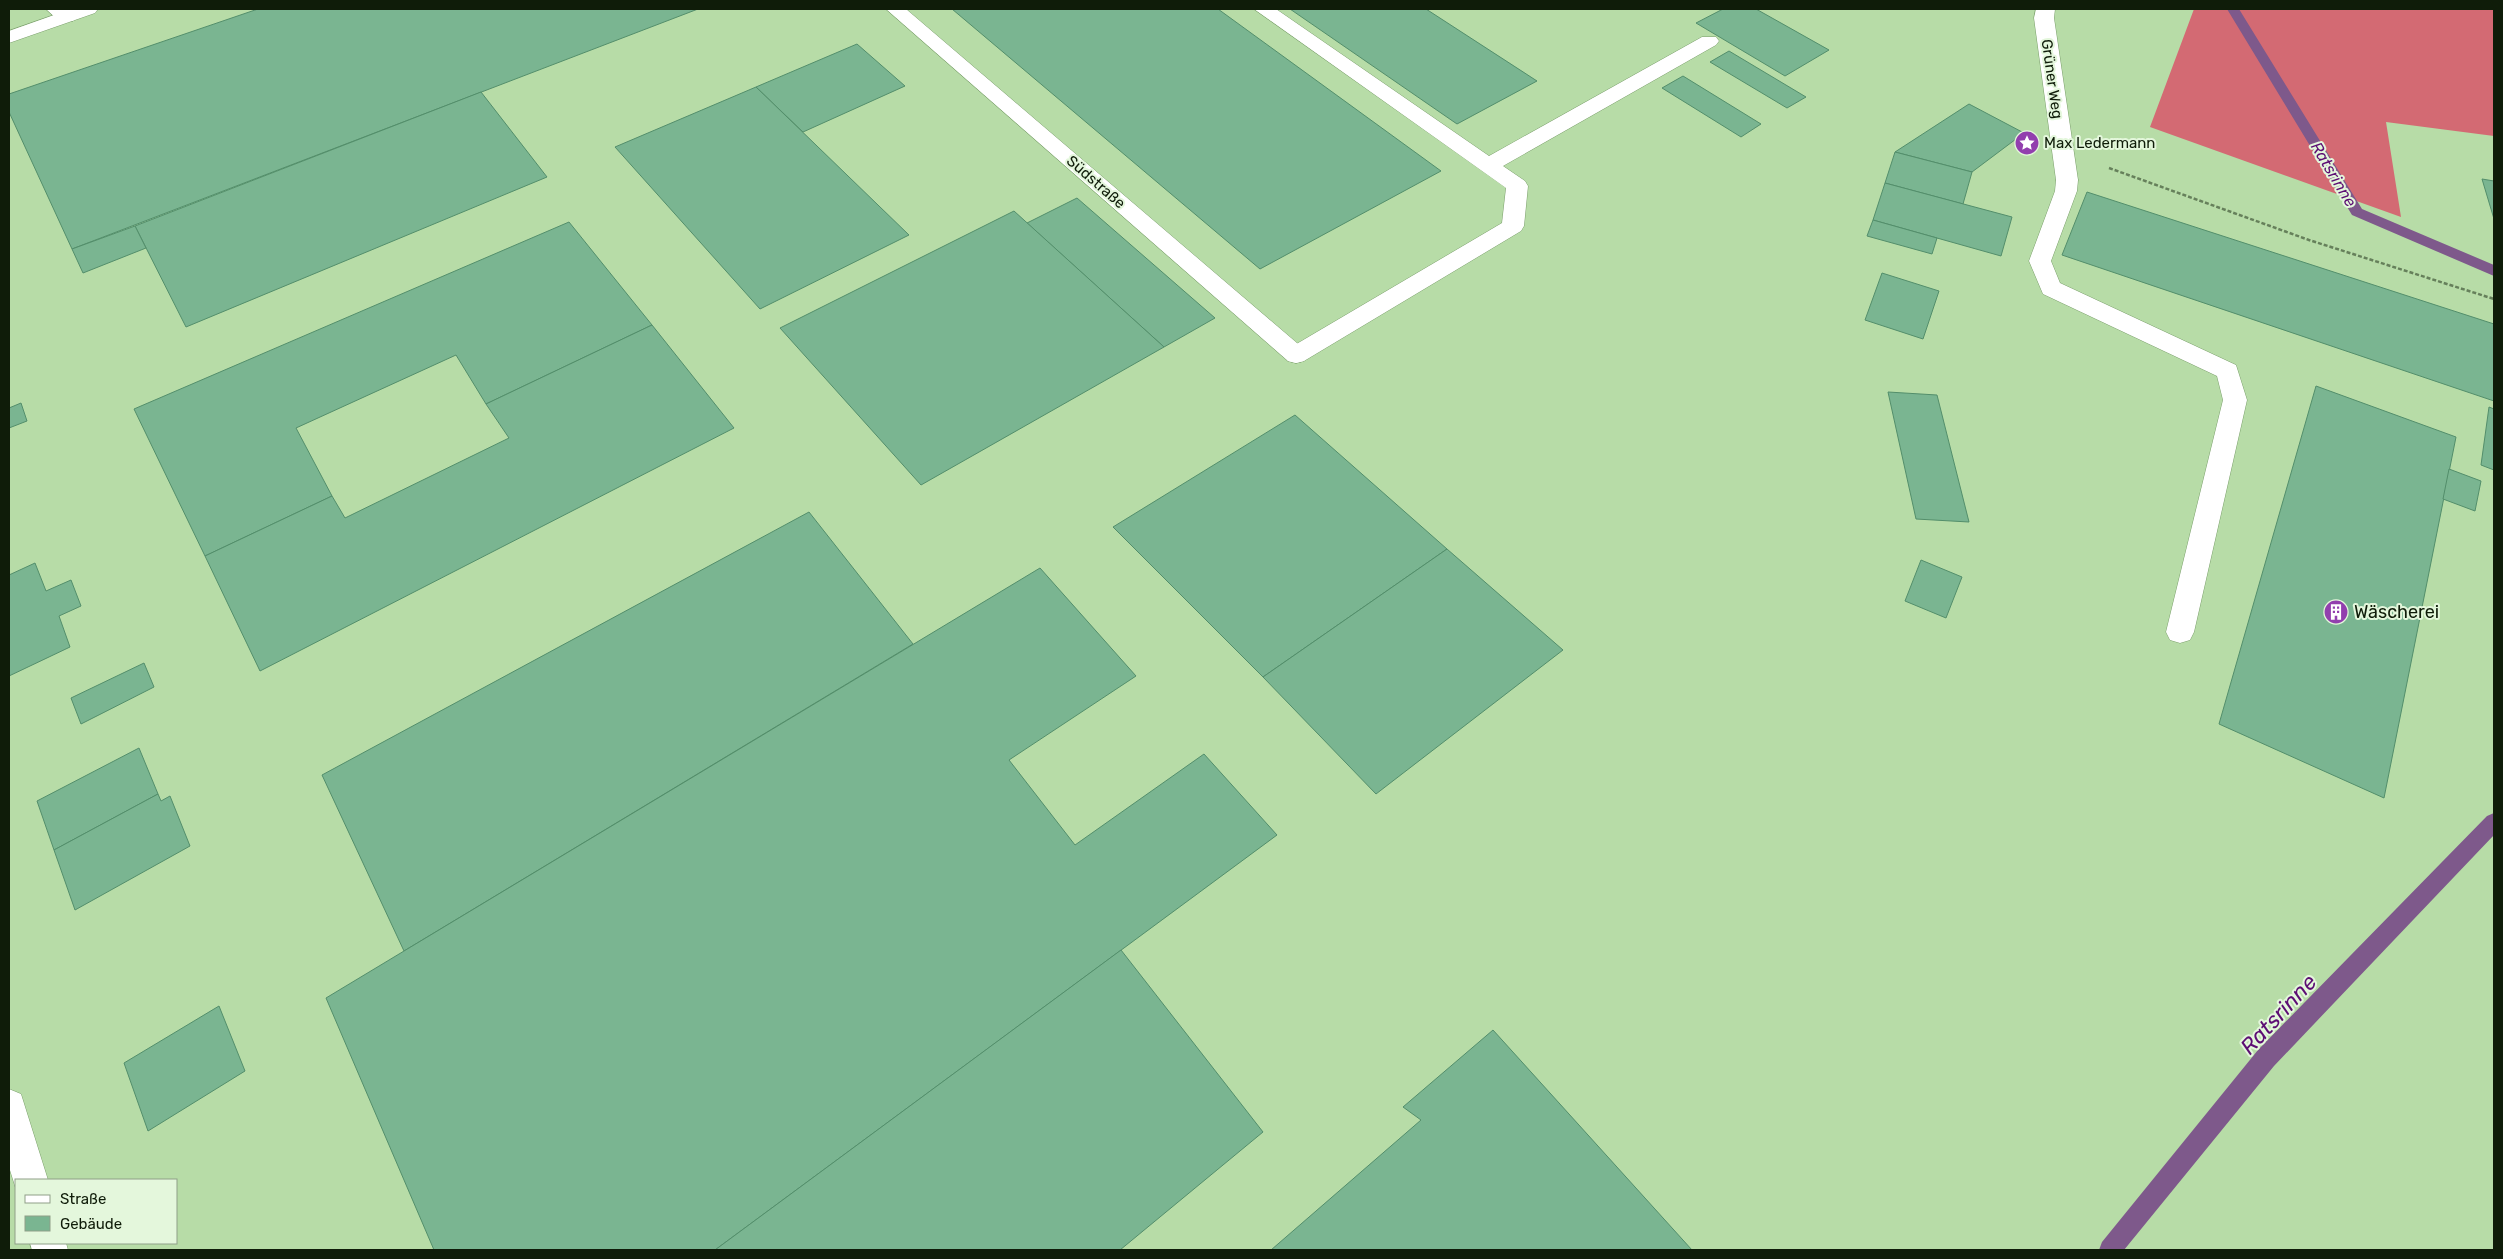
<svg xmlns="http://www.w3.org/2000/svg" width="2503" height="1259" font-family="Rubik,sans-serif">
<rect width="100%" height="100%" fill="#b7dca7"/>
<polygon fill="#d36a73" points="2194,9 2494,9 2494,136 2386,122 2401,217 2150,127"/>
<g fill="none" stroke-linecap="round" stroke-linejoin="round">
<g fill="#7e598b" fill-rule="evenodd">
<polygon points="2227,9 2239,9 2362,209 2494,265 2494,276 2352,215"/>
<polygon points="2494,813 2494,835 2274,1066 2124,1250 2099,1250 2102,1242 2258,1050 2487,816"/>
</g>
</g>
<g fill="#7ab591" stroke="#538e6b">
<polygon points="258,9 698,9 72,249 9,112 9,94"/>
<polygon points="952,9 1218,9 1441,171 1260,269"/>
<polygon points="1290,9 1426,9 1537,81 1457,124"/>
<polygon points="1723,9 1756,9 1829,50 1785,76 1696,23"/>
<polygon points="857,44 905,86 803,132 756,87"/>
<polygon points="1729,51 1806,97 1787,108 1710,62"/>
<polygon points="1683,76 1761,124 1741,137 1662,88"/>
<polygon points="756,87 909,235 760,309 615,147"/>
<polygon points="481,92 547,177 186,327 135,226"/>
<polygon points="1969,104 2024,133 1972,172 1895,152"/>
<polygon points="1895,152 1972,172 1963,204 1885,183"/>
<polygon points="2482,179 2494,181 2494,220 2494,219"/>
<polygon points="1885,183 2012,217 2001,256 1873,220"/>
<polygon points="2087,192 2494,324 2494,401 2062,255"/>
<polygon points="1077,198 1215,318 1164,347 1027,223"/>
<polygon points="1014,211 1164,347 921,485 780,328"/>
<polygon points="1873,220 1937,238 1932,254 1867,236"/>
<polygon points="569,222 652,325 486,404 456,355 296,428 332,496 205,556 134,409"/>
<polygon points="135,226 146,248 83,273 72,249"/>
<polygon points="1882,273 1939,291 1923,339 1865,320"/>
<polygon points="652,325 734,428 260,671 205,556 332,496 345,518 509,438 486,404"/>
<polygon points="2316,386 2456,437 2384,798 2219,724"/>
<polygon points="1888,392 1937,395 1969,522 1916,519"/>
<polygon points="21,403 27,421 9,428 9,408"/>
<polygon points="2489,407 2494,409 2494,470 2481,465"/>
<polygon points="1295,415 1447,549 1263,677 1113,527"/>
<polygon points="2449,469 2481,481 2475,511 2443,499"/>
<polygon points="809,512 913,644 404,951 322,775"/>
<polygon points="1447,549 1563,650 1376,794 1263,677"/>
<polygon points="1921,560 1962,577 1946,618 1905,601"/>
<polygon points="35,563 46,591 71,580 81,606 59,616 70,647 9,676 9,575"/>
<polygon points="1040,568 1136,676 1009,760 1075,845 1204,754 1277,835 715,1250 434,1250 326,998"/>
<polygon points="144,663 154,687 81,724 71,698"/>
<polygon points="139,748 158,794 54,850 37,801"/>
<polygon points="158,794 161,801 170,796 190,846 75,910 54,850"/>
<polygon points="1121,950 1263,1132 1120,1250 715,1250"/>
<polygon points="219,1006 245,1071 148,1131 124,1063"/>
<polygon points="1493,1030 1692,1250 1271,1250 1421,1120 1403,1107"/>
</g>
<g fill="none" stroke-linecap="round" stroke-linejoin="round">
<defs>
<g id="lane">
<polygon points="46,9 67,9 76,17 73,21 59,21"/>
<polygon points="1254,9 1276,9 1489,156 1702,37 1716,37 1719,41 1716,45 1503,166 1525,181 1528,186 1524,226 1521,231 1304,361 1296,363 1288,361 1284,355 1288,349 1502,223 1506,188"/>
<polygon points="2067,173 2075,175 2078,180 2077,191 2051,261 2060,283 2236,365 2247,400 2194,632 2190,640 2180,643 2170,640 2166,632 2223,400 2217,376 2043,294 2029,261 2055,191 2056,180 2059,175"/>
</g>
<g id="street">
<polygon points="71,9 98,9 95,13 9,43 9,31"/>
<polygon points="886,9 906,9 1304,349 1308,355 1304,361 1296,363 1288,361"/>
<polygon points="2036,9 2055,9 2054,18 2078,180 2075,185 2067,187 2059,185 2056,180 2034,18"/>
<polygon points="9,1089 21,1094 48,1180 16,1180 16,1189 9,1167"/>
<polygon points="30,1243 66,1243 68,1250 32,1250"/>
</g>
</defs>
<use href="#lane" stroke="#7b9f6c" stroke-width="1"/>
<use href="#street" stroke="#7b9f6c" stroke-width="1"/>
<polyline stroke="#66805b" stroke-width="2.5" stroke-dasharray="4 2" stroke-linecap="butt" points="2109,168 2309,240 2494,299"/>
<use href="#lane" fill="#fff" fill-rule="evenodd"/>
<use href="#street" fill="#fff" fill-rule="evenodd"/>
</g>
<defs>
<symbol id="sight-disc" viewBox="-11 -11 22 22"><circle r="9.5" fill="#923fae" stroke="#e4f7dc"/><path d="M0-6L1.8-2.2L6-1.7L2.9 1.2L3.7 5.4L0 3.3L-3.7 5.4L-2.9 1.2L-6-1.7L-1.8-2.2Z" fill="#fff"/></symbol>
<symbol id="building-disc" viewBox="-11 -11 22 22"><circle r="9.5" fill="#923fae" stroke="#e4f7dc"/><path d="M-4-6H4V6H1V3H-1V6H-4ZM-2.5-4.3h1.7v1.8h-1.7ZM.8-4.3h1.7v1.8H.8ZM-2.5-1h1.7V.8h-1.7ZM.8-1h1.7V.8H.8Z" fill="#fff"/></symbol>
</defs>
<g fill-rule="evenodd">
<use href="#sight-disc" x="2013" y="129" width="28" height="28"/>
<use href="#building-disc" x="2322" y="598" width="28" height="28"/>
</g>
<g text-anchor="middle" stroke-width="4" stroke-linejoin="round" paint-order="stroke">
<g font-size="15" fill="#0f1c09" stroke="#e4f7dc">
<text transform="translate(2052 79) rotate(82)" y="5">Grüner Weg</text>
<text transform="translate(1096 182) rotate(41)" y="5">Südstraße</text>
</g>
<g font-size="15" fill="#0f1c09" stroke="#e4f7dc" text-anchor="start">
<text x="2044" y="148">Max Ledermann</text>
</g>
<g font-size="16" font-style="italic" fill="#5c0d73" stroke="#e4f7dc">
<text transform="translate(2334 174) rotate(59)" y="6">Ratsrinne</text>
</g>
<g font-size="18" fill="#0f1c09" stroke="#e4f7dc" text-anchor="start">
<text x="2354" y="618">Wäscherei</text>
</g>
<g font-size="22" font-style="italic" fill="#5c0d73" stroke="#e4f7dc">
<text transform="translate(2278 1014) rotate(-47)" y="8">Ratsrinne</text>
</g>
</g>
<rect width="2503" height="1259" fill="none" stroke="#0f1c09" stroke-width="20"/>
<rect x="15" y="1179" width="162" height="65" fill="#e4f7dc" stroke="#8f9f88"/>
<rect x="25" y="1195" width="25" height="8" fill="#ffffff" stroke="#8f9f88"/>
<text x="60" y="1204" font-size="15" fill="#0f1c09">Straße</text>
<rect x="25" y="1216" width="25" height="15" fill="#7ab591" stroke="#8f9f88"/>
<text x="60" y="1229" font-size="15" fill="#0f1c09">Gebäude</text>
</svg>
